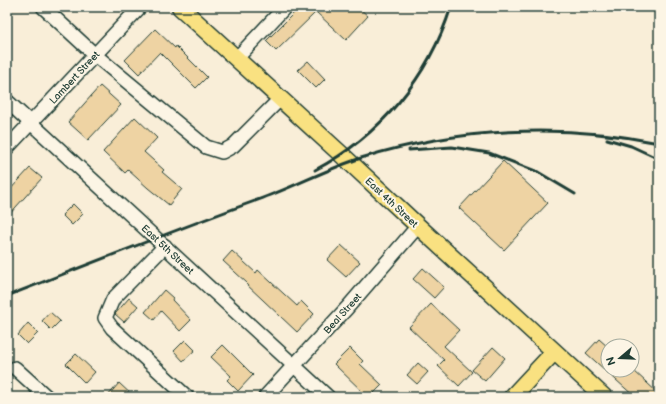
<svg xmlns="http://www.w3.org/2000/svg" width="666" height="404" font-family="'Balsamiq Sans',sans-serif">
<rect width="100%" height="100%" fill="#f9eed8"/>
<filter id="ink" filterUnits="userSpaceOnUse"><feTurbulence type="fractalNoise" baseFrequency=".025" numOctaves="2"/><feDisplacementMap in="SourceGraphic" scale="8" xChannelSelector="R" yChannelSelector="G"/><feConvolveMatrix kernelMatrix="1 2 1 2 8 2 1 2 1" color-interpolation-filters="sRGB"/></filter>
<g filter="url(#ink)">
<g fill="#eed3a3" stroke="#1f3d34">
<polygon points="300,7 358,7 368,16 346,40 316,12 276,51 266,41"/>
<polygon points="155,29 175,48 176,46 207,77 196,88 160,52 139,74 125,60"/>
<polygon points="308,61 325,79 316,88 298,70"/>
<polygon points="100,86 121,105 88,140 68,122"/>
<polygon points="135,117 157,138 144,152 164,170 162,172 182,189 169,205 148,188 128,170 125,173 103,152"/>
<polygon points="503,161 548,203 504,250 459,208"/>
<polygon points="30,168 42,178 7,217 7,193"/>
<polygon points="73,204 83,214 72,225 62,215"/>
<polygon points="341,245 360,262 346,277 327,260"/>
<polygon points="232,251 256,273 258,270 297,306 301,301 314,314 297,332 246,284 247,283 223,261"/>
<polygon points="423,268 444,287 434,298 413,279"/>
<polygon points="164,290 173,298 172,300 191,320 180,331 161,311 154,320 145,312"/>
<polygon points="129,298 138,306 124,322 115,314"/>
<polygon points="431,304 459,330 444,346 472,372 459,386 438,366 444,360 409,327"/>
<polygon points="50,312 60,321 51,330 42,321"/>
<polygon points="28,323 38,333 27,344 18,335"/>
<polygon points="599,339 608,347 608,370 633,370 659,394 659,397 635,397 586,353"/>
<polygon points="185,340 195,350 183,361 174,351"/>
<polygon points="223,345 253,375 238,391 227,380 231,376 211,357"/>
<polygon points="493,347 505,358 485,381 472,370"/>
<polygon points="350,348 363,361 360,364 382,385 370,397 368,397 334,364"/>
<polygon points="76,354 95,372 85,383 66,364"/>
<polygon points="418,363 428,372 417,384 407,375"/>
<polygon points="119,383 134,397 107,397"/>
</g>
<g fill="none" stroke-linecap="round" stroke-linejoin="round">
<defs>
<g id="minor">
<polyline points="43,7 95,55 206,147 222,152 233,146 280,99"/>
<polyline points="236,59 285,7"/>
<polyline points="7,101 328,397"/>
<polyline points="7,148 140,7"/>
<polyline points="165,246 113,299 105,318 112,328 187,397"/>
<polyline points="15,368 47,397"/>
<polyline points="265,397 347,308 418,226"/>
</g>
<g id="major">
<polyline points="180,7 342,155 418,226 604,397"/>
<polyline points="512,397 554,352"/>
</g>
</defs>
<use href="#minor" stroke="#1f3d34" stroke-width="16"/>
<use href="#major" stroke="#1f3d34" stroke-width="19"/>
<use href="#minor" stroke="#fcf5e5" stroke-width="13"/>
<use href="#major" stroke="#f9e181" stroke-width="16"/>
<g stroke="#1f3d34" stroke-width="3">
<polyline points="654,7 659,12"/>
<polyline points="607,139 631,146 659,159"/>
<polyline points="409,150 452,147 489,153 538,172 575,194"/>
<path d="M 315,170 C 380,136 429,77 451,7"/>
<path d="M 7,296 C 92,263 177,229 263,198 C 296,186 327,169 361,158 C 457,128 561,123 659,143"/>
</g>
</g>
</g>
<g text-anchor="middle" stroke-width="4" stroke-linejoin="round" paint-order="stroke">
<g font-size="10" fill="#1f3d34" stroke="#fcf5e5">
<text transform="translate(74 77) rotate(-47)" y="4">Lambert Street</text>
<text transform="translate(392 202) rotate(43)" y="4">East 4th Street</text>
<text transform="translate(168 249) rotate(43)" y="4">East 5th Street</text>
<text transform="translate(342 313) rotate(-48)" y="4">Beal Street</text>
</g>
</g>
<rect width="666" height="404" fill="none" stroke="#fcf5e5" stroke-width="24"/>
<rect x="12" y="12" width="642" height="380" fill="none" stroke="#1f3d34" stroke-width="1.5" filter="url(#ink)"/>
<g transform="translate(620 358) rotate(251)"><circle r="19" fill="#fcf5e5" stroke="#a4ab9e"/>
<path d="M0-3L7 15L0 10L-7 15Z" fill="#1f3d34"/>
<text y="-6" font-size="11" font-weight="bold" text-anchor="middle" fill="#1f3d34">N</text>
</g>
</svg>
